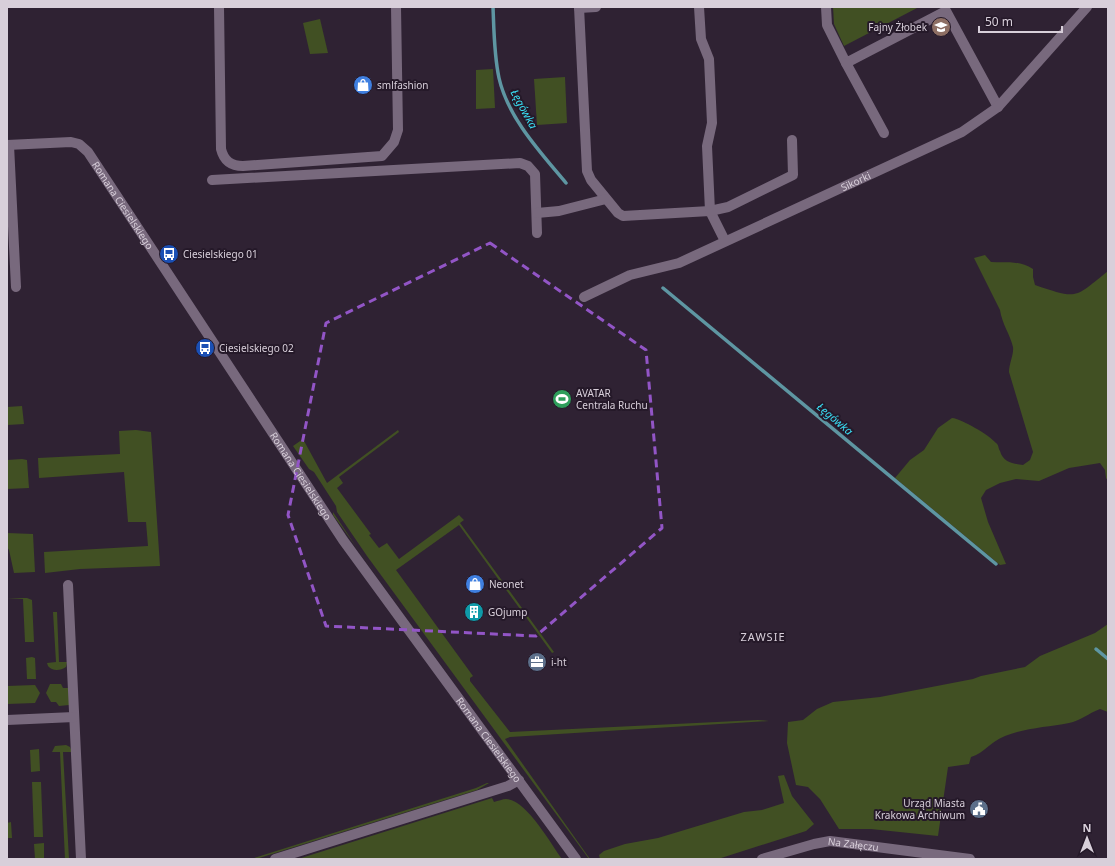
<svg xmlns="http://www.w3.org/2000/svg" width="1115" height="866" font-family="'Noto Sans',sans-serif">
<rect width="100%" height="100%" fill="#2f2233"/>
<g fill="#415023">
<polygon points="833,7 919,7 844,46 834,24"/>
<polygon points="320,19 328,53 310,54 303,23"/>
<polygon points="493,69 495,108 476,109 476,70"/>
<polygon points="565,77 567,123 537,125 534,79"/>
<path d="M 985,255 L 991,262 C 1006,263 1019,260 1033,269 L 1033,277 L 1035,285 C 1079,300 1074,298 1108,271 L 1108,481 L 1106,478 L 1105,470 L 1100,463 L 1069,468 L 1039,481 L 1016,479 L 1000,483 L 986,490 L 981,498 L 988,522 L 1006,564 L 1000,565 L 895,478 L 910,460 L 924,450 L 938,428 L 952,418 C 962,419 989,435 996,443 C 999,445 998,448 1000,451 C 1003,462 1013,464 1023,465 L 1030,460 L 1033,452 L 1009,372 C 1009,364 1014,354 1013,347 C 1010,334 1002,324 1000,310 L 974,258 Z"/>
<polygon points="22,406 24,424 7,425 7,407"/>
<polygon points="136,430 151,432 160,566 80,569 45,573 44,552 148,546 146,522 128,522 124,472 39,478 38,458 120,454 119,431"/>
<polygon points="398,430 399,432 339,477 343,483 337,488 371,534 369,535 379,548 387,543 399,559 459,515 464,520 460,523 554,652 552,653 459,525 396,570 473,676 470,678 470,681 510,732 758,720 769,721 510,737 505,739 590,859 589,859 367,556 337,512 336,506 314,472 309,469 293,446 303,439 327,483"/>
<polygon points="22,459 27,460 29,488 7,489 7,460"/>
<polygon points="333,512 355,545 584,859 333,515"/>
<polygon points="7,533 33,534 35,572 14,573 9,550 7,547"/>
<polygon points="7,598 27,598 32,600 34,642 25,642 23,599"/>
<path d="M 53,612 L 57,612 L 59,662 L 67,662 L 66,667 C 60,671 52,671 48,666 L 47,663 L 56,662 Z"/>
<path d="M 1108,624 L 1108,712 L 1100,709 C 1089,713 1080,721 1069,723 C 1048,727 1025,728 1005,736 C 990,742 984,753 971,757 L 969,764 L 948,767 L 938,836 L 871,829 L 839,829 L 820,799 L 808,787 L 796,785 L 787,743 L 788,722 L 803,720 L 817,709 L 833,702 L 880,697 L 973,679 L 981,676 L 1025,667 L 1040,656 L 1095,633 Z"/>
<polygon points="32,657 35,658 36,679 27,679 26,658"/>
<polygon points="50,684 61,684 63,688 69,688 69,705 59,706 56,702 51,702 46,693"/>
<polygon points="35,685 40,693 35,703 7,704 7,686"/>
<polygon points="66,745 70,747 72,752 63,752 69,859 65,859 60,752 52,752 55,746"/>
<polygon points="39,749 40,771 31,772 30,750"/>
<polygon points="784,775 792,796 814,824 806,831 718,859 600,859 599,855 604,851 625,844 658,838 744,812 762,810 784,803 778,776"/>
<polygon points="32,782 41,782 43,837 34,837"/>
<polygon points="487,783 489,783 477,790 256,859 251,859 476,788"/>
<path d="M 492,798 L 494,802 C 498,801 503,799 506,799 C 526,799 551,844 562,859 L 298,859 Z"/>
<polygon points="11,822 12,838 7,838 7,823"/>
<polygon points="44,843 44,859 35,859 34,844"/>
</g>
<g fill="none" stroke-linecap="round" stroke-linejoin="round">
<g stroke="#5e96a2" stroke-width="3.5">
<path d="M 493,7 C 494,31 494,55 499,78 C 508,118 541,153 566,183"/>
<polyline points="663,288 996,564"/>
<polyline points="1096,649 1108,659"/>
</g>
<g stroke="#78697d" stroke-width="10">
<path d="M 219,7 L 221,149 C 224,161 231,166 243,166 L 382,156 L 394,142 L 398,130 L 396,7"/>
<polyline points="579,7 587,171 591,180 618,213 623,216 710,211 725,241"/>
<polyline points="699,7 701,39 709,59 712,123 707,146 710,211 728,207 793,175 792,140"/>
<polyline points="826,7 827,25 846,63 946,11 998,107"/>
<polyline points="579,8 596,7"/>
<polyline points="846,63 884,133"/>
<path id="s1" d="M 7,145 L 71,142 L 79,144 L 88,152 L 343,540 L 576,859"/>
<polyline points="9,145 16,287"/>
<polyline points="212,180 520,163 528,166 535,174 537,233"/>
<polyline points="537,213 559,211 606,199"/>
<path id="s2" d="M 584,297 L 630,275 L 679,263 L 962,132 L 998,107 L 1087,7"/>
<polyline points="68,585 81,859"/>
<polyline points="7,720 74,717"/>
<polyline points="275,859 508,786 519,780"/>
<path id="s3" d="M 762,859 L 814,844 L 830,841 L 970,859"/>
</g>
</g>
<path fill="none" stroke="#9255c6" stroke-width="3" stroke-dasharray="8 5" stroke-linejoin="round" d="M 490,243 L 646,350 L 662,528 L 536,636 L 326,626 L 288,515 L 326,323 Z"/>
<defs>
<symbol id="school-disc" viewBox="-11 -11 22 22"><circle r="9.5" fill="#8d6e63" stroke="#251929"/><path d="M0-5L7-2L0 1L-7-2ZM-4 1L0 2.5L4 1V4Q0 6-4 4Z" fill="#fff"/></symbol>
<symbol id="shop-disc" viewBox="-11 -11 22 22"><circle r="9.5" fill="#3f7fe0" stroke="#251929"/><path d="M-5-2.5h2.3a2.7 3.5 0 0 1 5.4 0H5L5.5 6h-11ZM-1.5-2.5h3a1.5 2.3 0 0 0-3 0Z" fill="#fff"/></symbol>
<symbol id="bus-disc" viewBox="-11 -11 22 22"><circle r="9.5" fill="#1a4fb4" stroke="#251929"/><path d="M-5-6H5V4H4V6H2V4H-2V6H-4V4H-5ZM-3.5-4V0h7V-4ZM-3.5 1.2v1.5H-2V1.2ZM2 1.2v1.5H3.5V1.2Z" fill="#fff"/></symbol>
<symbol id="stadium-disc" viewBox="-11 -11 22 22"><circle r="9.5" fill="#2e9e5b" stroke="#251929"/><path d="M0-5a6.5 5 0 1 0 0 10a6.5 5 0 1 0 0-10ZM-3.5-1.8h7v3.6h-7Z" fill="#fff"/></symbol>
<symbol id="building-disc" viewBox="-11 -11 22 22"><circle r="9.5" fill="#0f9aa8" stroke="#251929"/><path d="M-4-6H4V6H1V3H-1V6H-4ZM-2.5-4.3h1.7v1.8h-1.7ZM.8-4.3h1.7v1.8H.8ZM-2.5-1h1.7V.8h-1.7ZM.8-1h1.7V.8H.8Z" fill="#fff"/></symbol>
<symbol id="office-disc" viewBox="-11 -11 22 22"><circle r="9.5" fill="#5c6f8a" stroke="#251929"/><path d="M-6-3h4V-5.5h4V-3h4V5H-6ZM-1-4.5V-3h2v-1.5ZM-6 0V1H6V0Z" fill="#fff"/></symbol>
<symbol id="civic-disc" viewBox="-11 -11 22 22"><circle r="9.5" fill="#5c6f8a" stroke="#251929"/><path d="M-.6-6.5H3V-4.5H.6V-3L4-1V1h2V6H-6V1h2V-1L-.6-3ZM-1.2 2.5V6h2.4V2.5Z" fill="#fff"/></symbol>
</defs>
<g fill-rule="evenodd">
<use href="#school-disc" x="930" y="16" width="22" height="22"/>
<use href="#shop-disc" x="352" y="74" width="22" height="22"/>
<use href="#bus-disc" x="158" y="243" width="22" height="22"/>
<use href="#bus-disc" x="194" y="337" width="22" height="22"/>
<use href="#stadium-disc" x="551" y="388" width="22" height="22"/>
<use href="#shop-disc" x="464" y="573" width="22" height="22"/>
<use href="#building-disc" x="463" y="601" width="22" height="22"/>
<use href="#office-disc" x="526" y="651" width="22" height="22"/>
<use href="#civic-disc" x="968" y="798" width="22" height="22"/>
</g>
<g text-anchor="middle" stroke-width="4" stroke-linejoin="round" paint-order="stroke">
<g font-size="10" fill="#d8cfda" stroke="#251929" text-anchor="start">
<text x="927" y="31" text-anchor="end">Fajny Żłobek</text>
<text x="377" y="89">smlfashion</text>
<text x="183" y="258">Ciesielskiego 01</text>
<text x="219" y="352">Ciesielskiego 02</text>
<text x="576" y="397">AVATAR<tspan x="576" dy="12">Centrala Ruchu</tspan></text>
<text x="489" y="588">Neonet</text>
<text x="488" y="616">GOjump</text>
<text x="551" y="666">i-ht</text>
<text x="965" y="807" text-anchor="end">Urząd Miasta<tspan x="965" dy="12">Krakowa Archiwum</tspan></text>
</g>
<g font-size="10" fill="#d8cfda" stroke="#251929">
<text dy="4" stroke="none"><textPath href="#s2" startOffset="296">Sikorki</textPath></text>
<text dy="4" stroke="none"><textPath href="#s1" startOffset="148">Romana Ciesielskiego</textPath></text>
<text dy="4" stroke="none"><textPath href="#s1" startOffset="472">Romana Ciesielskiego</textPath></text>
<text dy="4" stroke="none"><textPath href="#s1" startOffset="796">Romana Ciesielskiego</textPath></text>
<text dy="4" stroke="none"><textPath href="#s3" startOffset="94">Na Załęczu</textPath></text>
</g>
<g font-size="11" font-style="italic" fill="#39ddf3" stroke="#251929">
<text transform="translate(524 109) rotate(61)" y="4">Łęgówka</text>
<text transform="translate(835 419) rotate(40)" y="4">Łęgówka</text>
</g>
<g font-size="11" letter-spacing="1" fill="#d8cfda" stroke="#251929">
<text x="763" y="641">ZAWSIE</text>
</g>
</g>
<rect width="1115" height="866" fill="none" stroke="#d8cfda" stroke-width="16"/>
<g transform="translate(1087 838)" stroke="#251929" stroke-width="3" paint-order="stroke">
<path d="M0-3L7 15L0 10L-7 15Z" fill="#d8cfda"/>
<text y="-6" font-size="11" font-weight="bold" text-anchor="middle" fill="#d8cfda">N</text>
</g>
<path d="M979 26v6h83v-6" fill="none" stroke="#d8cfda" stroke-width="2"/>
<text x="985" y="26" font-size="12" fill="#d8cfda" stroke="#251929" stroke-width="3" paint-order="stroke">50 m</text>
</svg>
